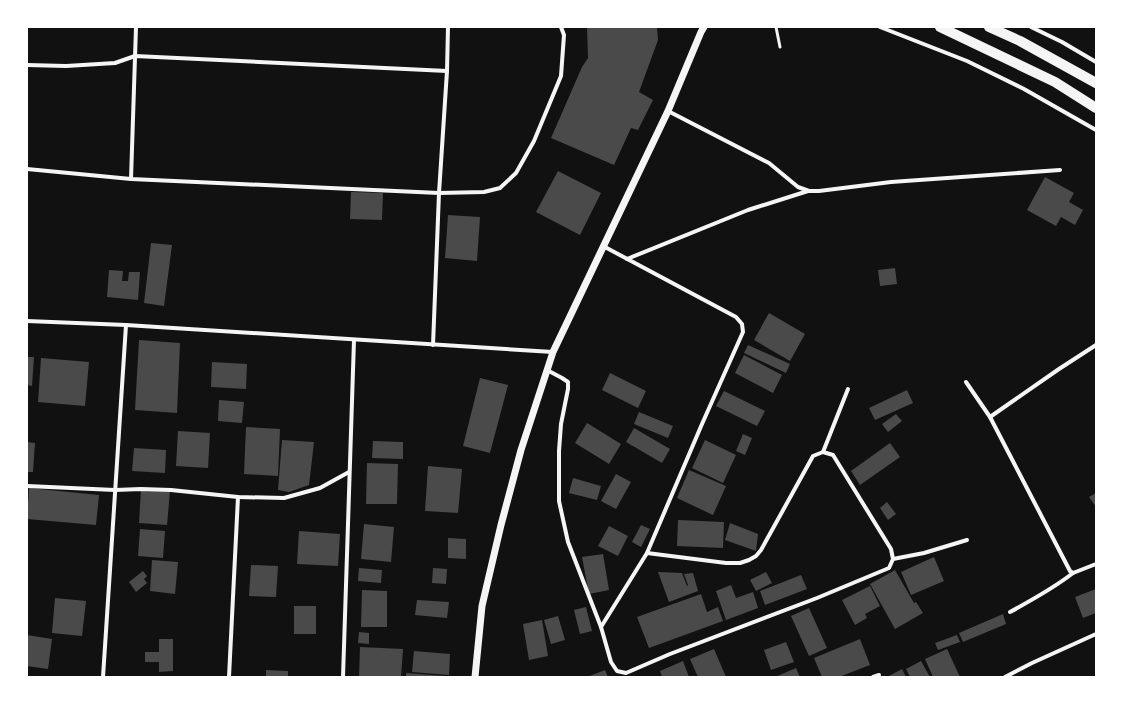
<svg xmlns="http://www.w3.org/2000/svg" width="1123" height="704" font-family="Signika,sans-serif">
<rect width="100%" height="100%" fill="#111"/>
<g fill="#4a4a4a">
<polygon points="587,27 657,27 658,40 639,92 653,100 638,130 631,128 614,165 551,138 582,67 588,58"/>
<polygon points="558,171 601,193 580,235 536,212"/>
<polygon points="1045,177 1074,193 1069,202 1083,210 1075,225 1061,217 1056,226 1027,210"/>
<polygon points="351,192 383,193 382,220 350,219"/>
<polygon points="448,215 480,217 477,261 445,258"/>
<polygon points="151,243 172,245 164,306 144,303"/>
<polygon points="895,268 897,284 880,286 878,270"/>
<polygon points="109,270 123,271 122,281 128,281 129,272 140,272 138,300 107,297"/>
<polygon points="769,313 805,334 790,361 754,340"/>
<polygon points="139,340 180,343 177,413 135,410"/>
<polygon points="748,345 790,364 786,373 744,353"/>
<polygon points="744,355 782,375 773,393 735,373"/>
<polygon points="27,357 34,357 32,386 27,385"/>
<polygon points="41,358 89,362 85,406 38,402"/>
<polygon points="212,362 247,364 246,389 211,387"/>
<polygon points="610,373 646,391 638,408 602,390"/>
<polygon points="480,378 508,385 490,453 463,446"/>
<polygon points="907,390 913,403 875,420 869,408"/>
<polygon points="724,391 765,411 757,426 716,406"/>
<polygon points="219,400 244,402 242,423 218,421"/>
<polygon points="639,412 673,426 668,438 634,424"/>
<polygon points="896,414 902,421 888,432 882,424"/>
<polygon points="587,423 621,444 609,464 575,443"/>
<polygon points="246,427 280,429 278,476 244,474"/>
<polygon points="634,428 670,449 662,463 626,442"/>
<polygon points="178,431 210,433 208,468 176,466"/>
<polygon points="743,434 752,438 745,455 736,451"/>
<polygon points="282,440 314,442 309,485 289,492 278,490"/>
<polygon points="705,440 736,455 723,483 692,468"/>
<polygon points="373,441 403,442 403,459 372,458"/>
<polygon points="27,442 35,443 33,472 27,472"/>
<polygon points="890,443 900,457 860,485 851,471"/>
<polygon points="134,448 166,450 165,473 132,471"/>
<polygon points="367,463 398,464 397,504 366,504"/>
<polygon points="428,466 462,469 458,513 425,511"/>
<polygon points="689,470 726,486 713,515 677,498"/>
<polygon points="616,474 631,482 616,509 601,501"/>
<polygon points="573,478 601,486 597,500 569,493"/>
<polygon points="29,488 99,495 96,525 27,519"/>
<polygon points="141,489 170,491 167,525 139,523"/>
<polygon points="1096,493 1096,507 1089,497"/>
<polygon points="887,502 896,514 888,520 880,508"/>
<polygon points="678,520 724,522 723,548 677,546"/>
<polygon points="730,523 758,534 756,551 725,540"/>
<polygon points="364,524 394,527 391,562 361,559"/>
<polygon points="641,525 650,529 641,547 632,542"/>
<polygon points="609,526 628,536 618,556 598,546"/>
<polygon points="140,529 165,531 163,558 138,556"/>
<polygon points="299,531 340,534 338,566 297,564"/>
<polygon points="448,538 466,539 466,559 448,558"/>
<polygon points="603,554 609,590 589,594 582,557"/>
<polygon points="934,557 944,581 911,595 901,572"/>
<polygon points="152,560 178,562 175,594 150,591"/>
<polygon points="251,565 278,566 276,597 249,596"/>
<polygon points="359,568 382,570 381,583 358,581"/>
<polygon points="433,568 447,569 446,584 432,583"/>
<polygon points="895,570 914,603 916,602 923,613 895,629 870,584"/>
<polygon points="143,571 147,576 144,579 147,583 136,592 129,582"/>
<polygon points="658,572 682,573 687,586 688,585 684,574 693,573 698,591 669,602"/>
<polygon points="766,572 772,583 756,591 750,580"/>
<polygon points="801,575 807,589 765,605 760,591"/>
<polygon points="731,585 736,598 753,592 758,608 726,620 716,591"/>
<polygon points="870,586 880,606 865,614 867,618 855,625 842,600"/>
<polygon points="1096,589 1096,613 1083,618 1075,597"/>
<polygon points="362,590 387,591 387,627 361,627"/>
<polygon points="701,594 707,612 718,607 723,621 649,648 637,617"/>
<polygon points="55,598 86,601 82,636 52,633"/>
<polygon points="417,600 449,602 447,618 415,615"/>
<rect x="294" y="606" width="22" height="28"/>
<polygon points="586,607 592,631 580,634 574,610"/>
<polygon points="809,608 827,648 809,656 791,616"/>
<polygon points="1003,614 1006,624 963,642 959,633"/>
<polygon points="558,616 565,640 551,644 544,620"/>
<polygon points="542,620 548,656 529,660 523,624"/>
<polygon points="359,632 369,633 369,644 358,643"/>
<polygon points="27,635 52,639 48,669 27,666"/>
<polygon points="957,635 960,642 938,650 935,643"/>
<polygon points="159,639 173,639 173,671 159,672 159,662 145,662 145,652 159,652"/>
<polygon points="860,639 870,665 839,677 822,677 814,658"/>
<polygon points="786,642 794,662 771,670 764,650"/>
<polygon points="360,647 403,649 401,677 359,677"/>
<polygon points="714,649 726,677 698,677 690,659"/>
<polygon points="947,649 960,677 933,677 925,659"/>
<polygon points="414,651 450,654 449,675 412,672"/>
<polygon points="683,661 689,677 662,677 660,671"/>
<polygon points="921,661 930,677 910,677 906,669"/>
<polygon points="796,668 800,677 775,677"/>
<polygon points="902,669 906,677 887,677"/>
<polygon points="266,670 288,671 288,677 266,677"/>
<polygon points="605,670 608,677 587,677"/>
<polygon points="406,673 446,676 446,677 406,677"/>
</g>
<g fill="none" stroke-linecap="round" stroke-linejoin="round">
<polyline stroke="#f5f5f5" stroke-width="3" points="776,27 780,47"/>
<g stroke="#f5f5f5" stroke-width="4">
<polyline points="880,27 967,61 1024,89 1096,130"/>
<polyline points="1031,27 1062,42 1096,62"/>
<polyline points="27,65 66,66 115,63 135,56 447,71"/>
<polyline points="668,111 769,163 798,187 809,191 819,191 891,182 1060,170"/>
<polyline points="27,169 131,179 439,193 484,192 500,188 516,173 534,141 561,76 564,35 561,27"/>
<polyline points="131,179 136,27"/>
<polyline points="627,259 748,210 808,191"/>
<polyline points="27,321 126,325 553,352"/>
<polyline points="433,345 439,193 447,71 448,27"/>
<polyline points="547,370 562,378 568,382 568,389 561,424 559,451 559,501 568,542 601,627 611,662 617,671 626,673 670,654 817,598 889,568 893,559 891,549 833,455 823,452 813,456 761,550 756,556 749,560 740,563 726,563 647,553"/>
<polyline points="966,382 990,417 1070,571 1073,573 1096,564"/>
<polyline points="990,417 1059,369 1096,345"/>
<polyline points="823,452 848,389"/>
<polyline points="27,486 115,490 141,489 171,490 238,497 284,498 320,488 349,472"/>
<polyline points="893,559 924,553 967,540"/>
<path d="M 1010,612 C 1032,600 1054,588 1073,573"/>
<polyline points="601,627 647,553 702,424 743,332 742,324 736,317 603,246"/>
<polyline points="103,677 126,325"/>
<polyline points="229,677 238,497"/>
<polyline points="343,677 354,340"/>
<polyline points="873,677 879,675"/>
<polyline points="1005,677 1032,663 1096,634"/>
</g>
<polyline stroke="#f5f5f5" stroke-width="7" points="475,677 482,606 501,525 521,450 553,352 668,111 701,32 704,27"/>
<g stroke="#f5f5f5" stroke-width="10">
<polyline points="940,27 1055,82 1096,108"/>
<polyline points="989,27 1020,41 1096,83"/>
</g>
</g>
<rect width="1123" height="704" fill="none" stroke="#ffffff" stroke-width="56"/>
</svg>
